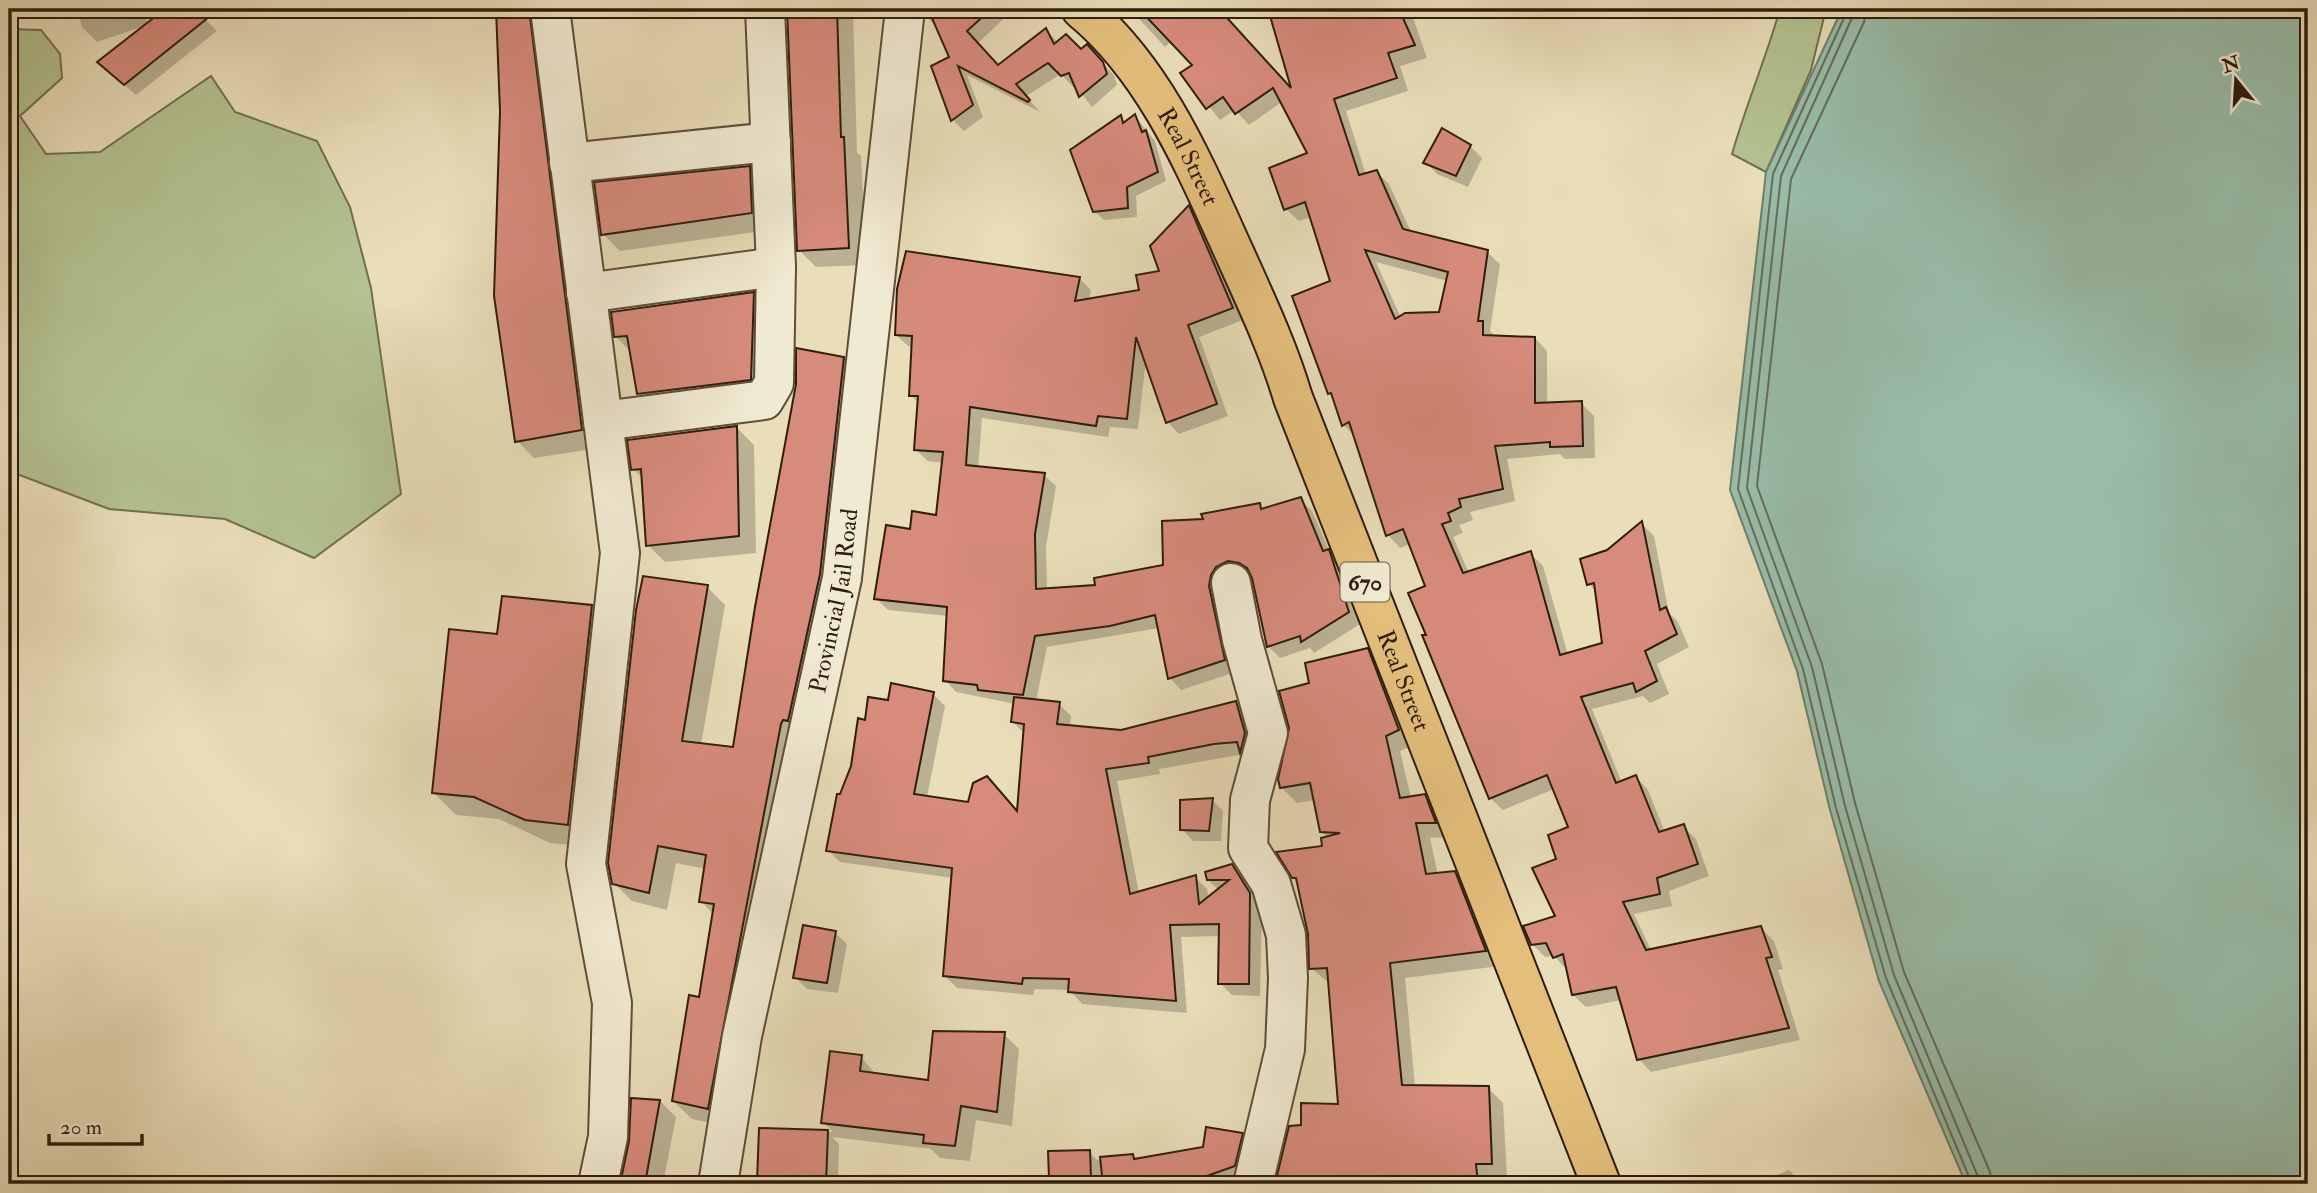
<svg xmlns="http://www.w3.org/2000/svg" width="2317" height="1193" font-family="'IM FELL Double Pica',serif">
<rect width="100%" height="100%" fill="#e9deb9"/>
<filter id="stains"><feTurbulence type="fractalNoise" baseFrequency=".00286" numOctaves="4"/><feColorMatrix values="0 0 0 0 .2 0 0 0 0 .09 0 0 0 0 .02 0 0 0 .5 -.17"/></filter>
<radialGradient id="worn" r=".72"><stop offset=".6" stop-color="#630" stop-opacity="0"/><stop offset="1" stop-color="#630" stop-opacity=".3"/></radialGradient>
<g fill="#b4c291" stroke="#72704f" stroke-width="2">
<path d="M 1780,9 L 1826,9 L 1811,70 L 1766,172 L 1732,154 C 1746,105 1766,58 1780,9 Z"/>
<polygon points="9,29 41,30 60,54 62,78 20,116 46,154 100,152 211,76 235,112 317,141 350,207 371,288 401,494 314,558 225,519 109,509 9,471"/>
</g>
<polygon fill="#99bda9" stroke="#6f7d6b" stroke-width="2" points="1842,9 2308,9 2308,1184 1966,1184 1879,981 1830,810 1797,671 1730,490 1766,172"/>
<g fill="#0003" fill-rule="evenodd">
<polygon points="77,9 143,9 148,24 167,9 195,9 217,31 136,95 111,73 144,26 97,42 82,27"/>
<polygon points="498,9 558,9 599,448 534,458 517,441"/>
<polygon points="787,9 853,9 857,153 861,156 866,265 816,267 799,250"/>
<polygon points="927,9 1014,9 977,44 998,67 1046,30 1058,43 1098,58 1114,75 1117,85 1092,107 1076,86 1073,87 1061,74 1026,96 1040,112 967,75 983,117 964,131 953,120 933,67 952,58 939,29 928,18"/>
<path d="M 1130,9 L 1218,9 L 1294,93 L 1270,9 L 1410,9 L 1427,58 L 1400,66 L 1408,91 L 1346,111 L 1366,175 L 1376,172 L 1389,184 L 1411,232 L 1487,252 L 1500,264 L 1490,331 L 1495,336 L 1535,338 L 1547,351 L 1547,404 L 1581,403 L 1594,416 L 1595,458 L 1565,459 L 1560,454 L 1507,459 L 1515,501 L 1470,512 L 1473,520 L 1459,525 L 1463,533 L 1453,537 L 1469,573 L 1530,553 L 1543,566 L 1568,655 L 1604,644 L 1597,592 L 1589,584 L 1608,552 L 1642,524 L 1654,536 L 1669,613 L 1678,622 L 1689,647 L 1657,664 L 1669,694 L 1650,703 L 1643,696 L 1592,709 L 1622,783 L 1636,777 L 1648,790 L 1665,832 L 1683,826 L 1696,839 L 1709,876 L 1669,891 L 1672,906 L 1634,914 L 1651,950 L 1761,928 L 1774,941 L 1783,969 L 1778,970 L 1800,1040 L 1651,1072 L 1639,1059 L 1622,1000 L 1586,1007 L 1573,995 L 1567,970 L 1554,956 L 1545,957 L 1532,944 L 1558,917 L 1558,860 L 1570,828 L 1554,789 L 1503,810 L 1490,798 L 1428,636 L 1427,587 L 1411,544 L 1400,548 L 1388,535 L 1355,437 L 1344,425 L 1294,297 L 1332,282 L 1311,217 L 1299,221 L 1286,209 L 1309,153 L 1282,102 L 1249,125 L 1235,110 L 1220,120 L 1183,74 L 1195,65 L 1172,41 L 1165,47 ZM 1376,262 L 1448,281 L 1440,313 L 1401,318 Z"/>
<polygon points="1529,9 1545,9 1534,14"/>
<polygon points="1135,116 1155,141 1166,181 1136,196 1137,217 1104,220 1094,211 1121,117 1126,123"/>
<polygon points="1470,146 1482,158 1468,187 1437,174 1426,162"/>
<polygon points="749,168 767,186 769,230 620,251 603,234"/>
<polygon points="1189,208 1200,219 1243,320 1199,337 1228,416 1179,434 1168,422 1146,360 1138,429 1110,427 1108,437 982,418 978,468 1044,475 1056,486 1046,547 1047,590 1097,586 1165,566 1205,521 1259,505 1264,510 1300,499 1312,511 1330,552 1340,563 1360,624 1314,653 1310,648 1280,658 1268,646 1252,574 1239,573 1236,672 1181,690 1170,678 1159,628 1047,647 1036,701 1059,704 1071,716 1070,727 1121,731 1236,703 1248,715 1257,746 1244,754 1159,769 1160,774 1117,781 1139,893 1195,877 1207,889 1209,899 1219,890 1208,880 1232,866 1244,879 1262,906 1260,996 1232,995 1220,983 1221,936 1181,937 1187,1013 1082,1004 1070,990 1035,989 1033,995 957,988 945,976 953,878 840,862 828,850 866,722 889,702 933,694 945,706 927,797 1019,814 1025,734 1013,722 1015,704 956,692 945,680 948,616 888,610 876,598 912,531 938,517 944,463 928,461 916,450 919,404 911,395 914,347 908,346 896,335 1079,278 1091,290 1089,300 1141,291 1162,273"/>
<polygon points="753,294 771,311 767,397 657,411 639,394 632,353 616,337"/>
<polygon points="844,358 862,376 726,1126 692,1119 673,1101 701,999 714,915 701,901 706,869 676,863 667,910 632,901 614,883 707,587 725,605 701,745 735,749"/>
<polygon points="736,427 754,445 756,553 665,562 648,545 644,479 633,469"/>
<polygon points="591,607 614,630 591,847 550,843 499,819 456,815 433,792 499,636"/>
<polygon points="1367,650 1382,666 1414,745 1400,751 1411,798 1424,796 1440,811 1450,837 1430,838 1438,875 1454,873 1470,888 1500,966 1405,978 1415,1087 1488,1088 1503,1103 1507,1178 1491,1179 1491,1184 1277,1184 1291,1128 1303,1127 1340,1106 1330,984 1311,968 1310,933 1299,883 1293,877 1324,847 1328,838 1321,832 1315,800 1297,803 1282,788 1311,685"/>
<polygon points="1212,800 1223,811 1221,841 1193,841 1182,829"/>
<polygon points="835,933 847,944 838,993 807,989 795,977"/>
<polygon points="1004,1034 1019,1049 1012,1126 976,1120 970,1161 940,1158 931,1149 832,1137 839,1144 838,1184 762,1184 758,1181 760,1130 833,1132 823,1122 861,1057 876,1075 930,1082"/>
<polygon points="660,1101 676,1117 663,1184 622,1184 631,1142"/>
<polygon points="1242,1135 1253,1147 1246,1178 1228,1184 1057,1184 1050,1178 1089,1152 1097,1160 1133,1155 1138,1160 1204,1149"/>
<polygon points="1789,1170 1803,1184 1754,1184"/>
</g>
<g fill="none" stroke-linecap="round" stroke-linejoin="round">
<g stroke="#646d5b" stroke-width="2">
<polyline points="1848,9 1773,174 1738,489 1803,669 1836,808 1886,978 1972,1184"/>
<polyline points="1856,9 1781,176 1747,488 1812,667 1845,806 1894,975 1981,1184"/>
<polyline points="1867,9 1864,22 1791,179 1757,486 1822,664 1855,803 1904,972 1990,1172 1992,1184"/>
</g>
</g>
<g fill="#d78b7c" stroke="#2f1d0d" stroke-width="2" fill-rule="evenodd">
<polygon points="165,9 219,9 124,85 97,62"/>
<polygon points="496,9 529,9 582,430 515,442 494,296 500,111"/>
<polygon points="787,9 837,9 841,137 844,137 849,248 797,251"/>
<polygon points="928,9 991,9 967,31 998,65 1046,28 1054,44 1066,34 1081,49 1087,44 1103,62 1107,74 1079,97 1069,73 1061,76 1048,63 1016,84 1030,100 1028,102 958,66 973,105 951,121 931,66 949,57"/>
<path d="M 1139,9 L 1219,9 L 1291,88 L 1268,9 L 1399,9 L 1415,45 L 1388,53 L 1397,78 L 1334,99 L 1359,175 L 1377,170 L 1403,229 L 1488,250 L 1478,321 L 1483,321 L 1483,335 L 1535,337 L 1535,403 L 1582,401 L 1583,446 L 1550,447 L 1550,442 L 1495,446 L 1503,489 L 1459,499 L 1461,507 L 1448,513 L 1451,521 L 1442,524 L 1463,573 L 1531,551 L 1560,655 L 1602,643 L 1594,583 L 1587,585 L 1580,559 L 1607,550 L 1642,521 L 1660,610 L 1666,607 L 1677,634 L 1645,651 L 1657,681 L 1636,692 L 1633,683 L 1581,697 L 1616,783 L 1636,775 L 1659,832 L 1684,824 L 1698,864 L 1657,878 L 1660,894 L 1623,902 L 1646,950 L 1761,926 L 1772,957 L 1766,958 L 1789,1028 L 1637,1060 L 1616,987 L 1572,995 L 1563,954 L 1553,958 L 1546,943 L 1531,945 L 1523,926 L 1555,916 L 1532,868 L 1556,859 L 1548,835 L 1568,827 L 1547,775 L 1489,799 L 1422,635 L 1426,635 L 1408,593 L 1425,586 L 1403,529 L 1386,536 L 1349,422 L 1342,426 L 1331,393 L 1328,394 L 1292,296 L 1330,281 L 1305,202 L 1284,210 L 1269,168 L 1307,153 L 1273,88 L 1235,114 L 1223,97 L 1206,109 L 1180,73 L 1192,65 ZM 1365,250 L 1448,272 L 1439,312 L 1405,313 L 1395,319 Z"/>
<polygon points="1135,114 1142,132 1146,130 1158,172 1127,187 1128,208 1093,212 1070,150 1121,115 1123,123"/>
<polygon points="1442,128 1471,145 1456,176 1423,163"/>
<polygon points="750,166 752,213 601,235 594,182"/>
<polygon points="1189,205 1233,308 1188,325 1217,404 1166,423 1136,337 1127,419 1098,416 1096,426 970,407 966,465 1045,473 1035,534 1036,589 1095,585 1094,578 1163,565 1162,521 1203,519 1201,514 1260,503 1261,509 1301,497 1323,551 1329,549 1349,612 1301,642 1300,636 1267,647 1252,578 1247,568 1239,563 1228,561 1216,567 1211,575 1209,586 1225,660 1168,679 1155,615 1110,626 1035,636 1023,695 978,690 977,685 943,681 947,607 874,599 886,525 910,529 912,511 936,515 943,452 914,450 918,396 909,396 912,336 895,335 897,289 906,251 1080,277 1075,301 1139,290 1136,275 1159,271 1150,246"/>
<polygon points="754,292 751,380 637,394 627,336 614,337 611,312"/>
<polygon points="796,348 844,357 820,574 788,721 783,720 781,724 708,1109 672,1101 689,995 699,997 714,904 699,902 706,855 658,846 649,893 612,884 608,863 636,610 643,576 708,585 682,741 733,747 755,607 796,384"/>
<polygon points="737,426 739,536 646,546 641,469 631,470 627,440"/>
<polygon points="502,596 592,605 568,825 525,820 474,797 432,793 449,629 497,634"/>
<polygon points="1368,648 1399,730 1386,736 1400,798 1425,794 1436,823 1416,823 1426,874 1455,871 1486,951 1390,963 1402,1085 1489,1086 1492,1164 1476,1164 1478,1184 1275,1184 1289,1126 1301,1125 1301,1103 1338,1104 1327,968 1309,969 1308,934 1296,878 1292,878 1276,852 1322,846 1321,838 1340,833 1320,832 1310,783 1280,788 1278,779 1289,728 1279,691 1309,683 1305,663"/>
<polygon points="891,683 934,692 914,794 968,802 973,783 987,776 1017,811 1024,724 1011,722 1014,697 1060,702 1057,724 1121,730 1236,701 1245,733 1240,753 1237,742 1214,744 1148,757 1149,763 1106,769 1130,894 1196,875 1199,904 1229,880 1207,880 1205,872 1232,864 1250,893 1249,984 1218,984 1219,924 1170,925 1176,1001 1068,992 1069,979 1023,978 1022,984 943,976 952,868 826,851 837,794 840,794 851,766 858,718 865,720 868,697 888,700"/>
<polygon points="1213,798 1209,831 1180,830 1180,800"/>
<polygon points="803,925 836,931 827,983 793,978"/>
<polygon points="933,1031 1005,1032 997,1112 961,1106 955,1146 923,1143 924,1135 821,1123 830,1051 862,1055 860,1071 928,1080"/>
<polygon points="631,1098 660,1100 645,1184 620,1184 629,1141"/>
<polygon points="1206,1127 1243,1133 1235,1166 1207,1176 1208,1184 1103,1184 1100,1157 1133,1154 1134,1159 1203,1147"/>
<polygon points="759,1128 828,1130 826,1184 757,1182"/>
<polygon points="1090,1150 1091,1177 1049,1179 1048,1151"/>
</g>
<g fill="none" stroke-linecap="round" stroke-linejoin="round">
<defs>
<g id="minor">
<polyline points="550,9 620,553 586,864 612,1003 608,1137 598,1184"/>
<polyline points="569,163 771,142"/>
<polyline points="586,293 776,267"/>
<polyline points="603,421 764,400 774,383 776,267 765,9"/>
<polyline points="1231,583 1242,640 1268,733 1250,800 1248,848 1271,884 1286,935 1288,978 1285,1049 1253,1184"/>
<path id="s1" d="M 718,1184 L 742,1036 L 842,578 L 905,9"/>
</g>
<g id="major">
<path id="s2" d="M 1081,9 C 1155,70 1194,164 1233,250 C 1255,299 1278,347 1293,398 L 1601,1184"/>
</g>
</defs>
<use href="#minor" stroke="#5e4d38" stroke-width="42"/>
<use href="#major" stroke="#2f1d0d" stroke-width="42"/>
<use href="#minor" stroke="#f1ead2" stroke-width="38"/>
<use href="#major" stroke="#e4bf7c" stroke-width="38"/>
</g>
<g text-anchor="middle" stroke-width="5" stroke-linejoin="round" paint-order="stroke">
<rect fill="#f1ead2" stroke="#695a48" stroke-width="2" x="1340.5" y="562.5" width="49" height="39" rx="5"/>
<g font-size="23" font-weight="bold" fill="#2f1d0d">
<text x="1365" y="590">670</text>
</g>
<g font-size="24" fill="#2f1d0d" stroke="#f1ead2">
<text dy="8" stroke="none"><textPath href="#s2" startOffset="184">Real Street</textPath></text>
<text dy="8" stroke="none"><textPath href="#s1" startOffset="595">Provincial Jail Road</textPath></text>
<text dy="8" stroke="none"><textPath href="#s2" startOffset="751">Real Street</textPath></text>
</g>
</g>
<rect width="2317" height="1193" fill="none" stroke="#e9deb9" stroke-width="35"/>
<rect x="10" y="10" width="2296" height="1172" fill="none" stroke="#2f1d0d" stroke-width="3.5"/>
<rect x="18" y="18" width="2282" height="1158" fill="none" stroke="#2f1d0d" stroke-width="2"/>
<g transform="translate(2236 80) rotate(342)" stroke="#f1ead2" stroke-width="5" paint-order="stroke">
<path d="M0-5L12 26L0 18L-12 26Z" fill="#2f1d0d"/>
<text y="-10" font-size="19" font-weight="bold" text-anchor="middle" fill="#2f1d0d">N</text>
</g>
<path d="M49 1134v10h93v-10" fill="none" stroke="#2f1d0d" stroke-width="3.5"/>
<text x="60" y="1134" font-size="21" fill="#2f1d0d" stroke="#f1ead2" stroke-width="5" paint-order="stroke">20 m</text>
<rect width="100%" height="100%" filter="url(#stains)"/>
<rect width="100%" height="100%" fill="url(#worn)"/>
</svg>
